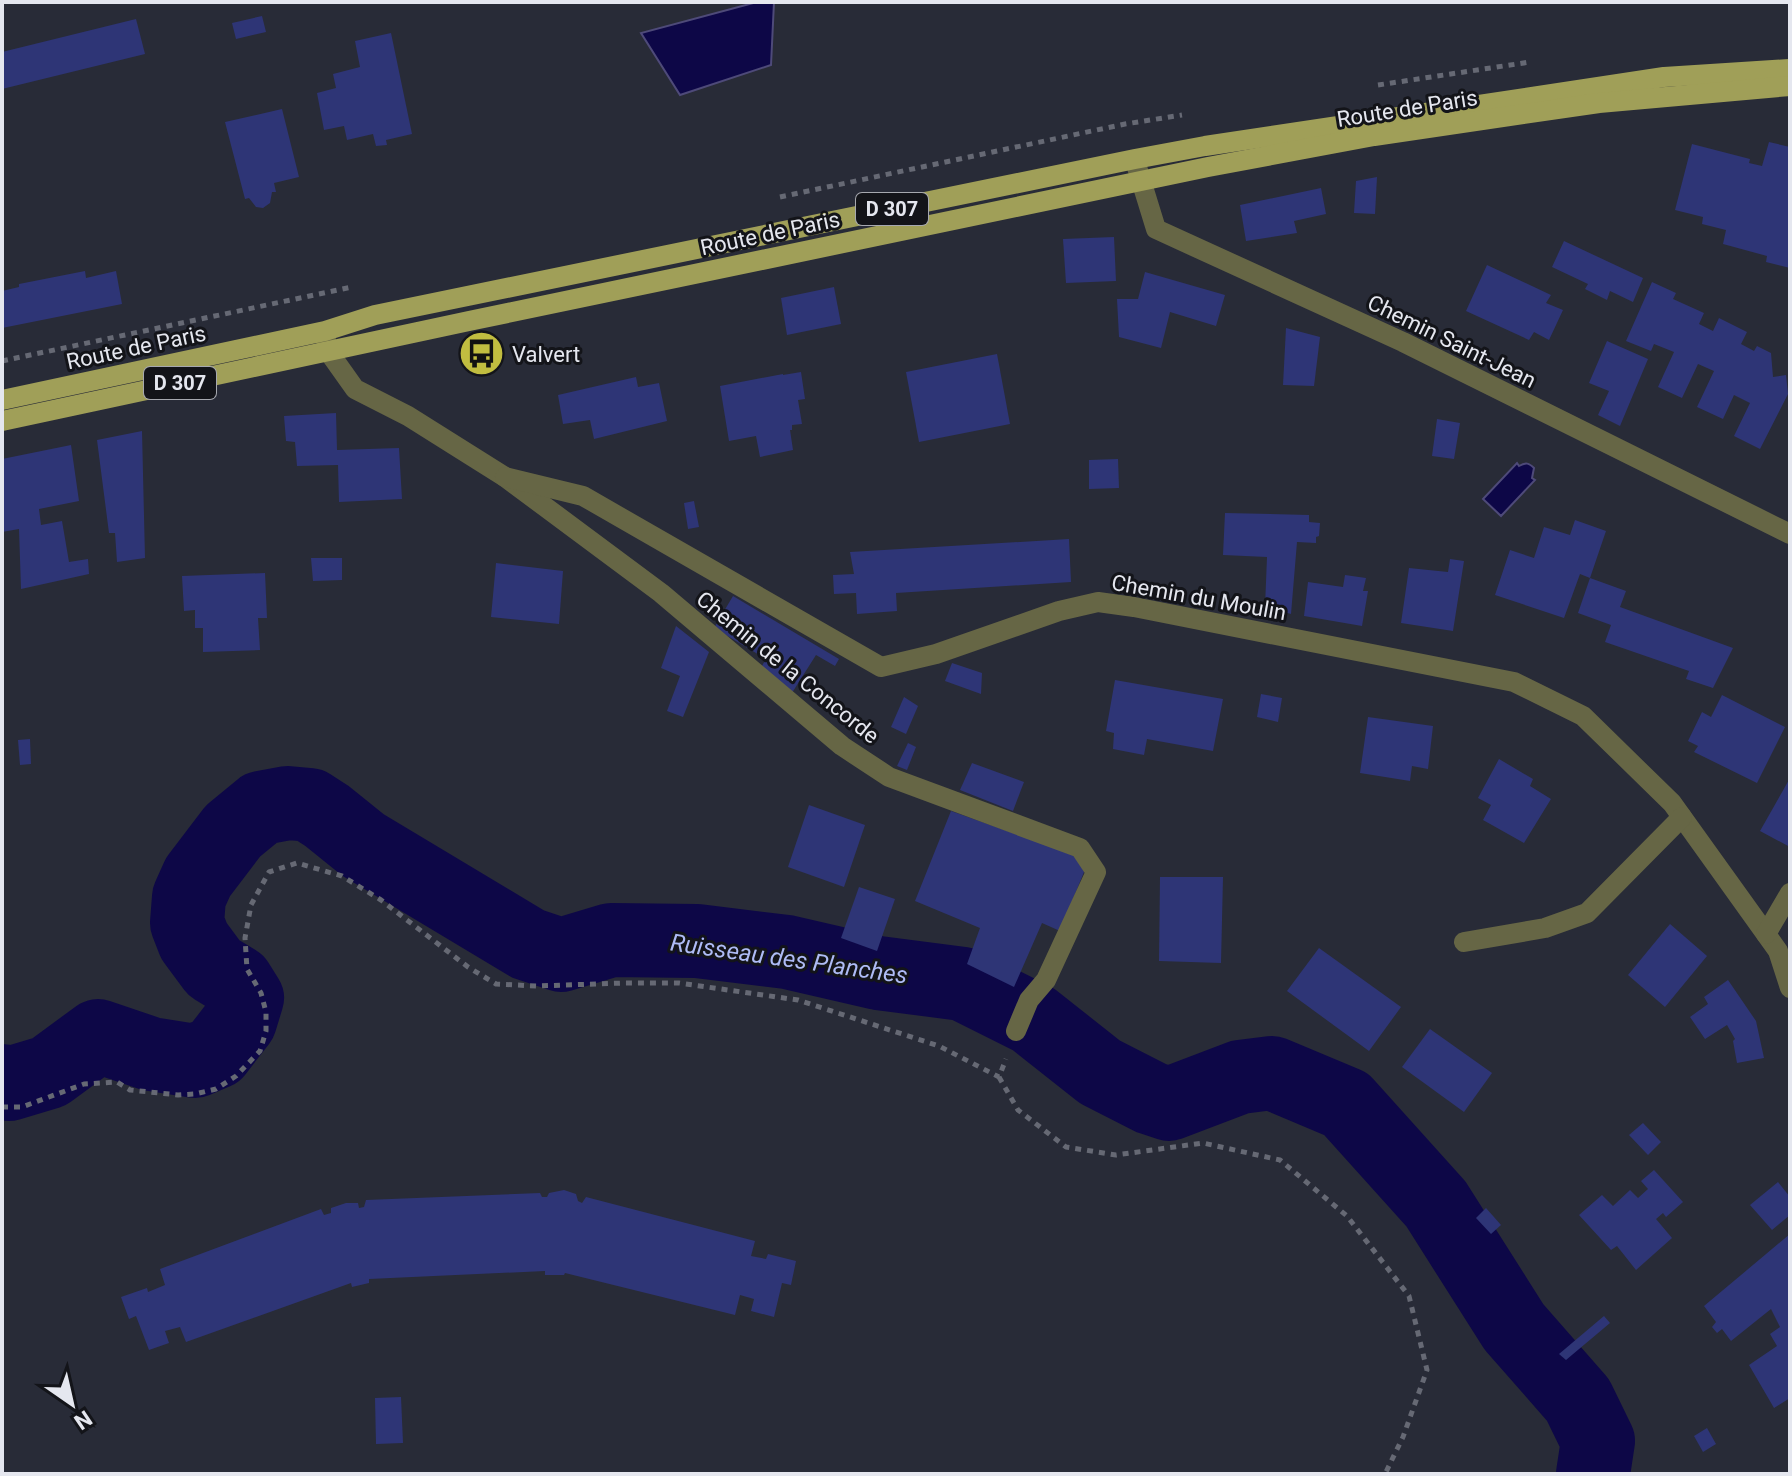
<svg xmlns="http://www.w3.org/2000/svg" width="1792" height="1476" font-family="Roboto,sans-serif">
<rect width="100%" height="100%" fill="#282b37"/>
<g fill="#0d0747" stroke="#4e4a79" stroke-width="2">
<polygon points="757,2 774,2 771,65 680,95 641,33"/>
<path d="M 1517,463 L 1519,466 C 1526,462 1529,463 1534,468 L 1532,478 L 1535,480 L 1501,516 L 1483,499 Z"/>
</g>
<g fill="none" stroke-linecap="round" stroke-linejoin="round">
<polyline stroke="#0d0747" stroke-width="74" points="2,1081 9,1084 49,1072 98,1036 151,1054 195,1061 216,1052 240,1021 247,998 237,982 214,968 194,941 187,923 189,897 198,877 233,831 261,808 288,803 310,805 327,816 363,845 528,944 561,955 611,940 697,941 787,952 878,973 963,984 1033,1019 1100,1072 1151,1098 1169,1104 1240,1077 1272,1073 1346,1104 1436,1204 1514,1327 1578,1400 1598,1441 1593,1474"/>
</g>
<g fill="#2e3576">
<polygon points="262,16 266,32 236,39 232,23"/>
<polygon points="136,19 145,54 2,89 2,52"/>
<polygon points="391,33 412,134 386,140 387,145 376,146 373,134 347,140 344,126 324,130 317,93 336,88 333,74 360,67 355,41"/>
<polygon points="282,109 299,177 274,183 276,192 272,192 270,203 263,208 256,207 249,198 245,199 225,122"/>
<polygon points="1769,142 1790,147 1790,268 1766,262 1767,256 1723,244 1726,230 1702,224 1703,217 1675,210 1692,144 1750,159 1749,163 1762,166"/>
<polygon points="1377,177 1375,214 1354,213 1356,181"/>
<polygon points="1321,188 1326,214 1294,221 1297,233 1246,241 1240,205"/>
<polygon points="1114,237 1116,281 1066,283 1063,239"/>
<polygon points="1564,241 1643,278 1633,302 1610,291 1607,300 1585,289 1588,284 1552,267"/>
<polygon points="1487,265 1551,295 1546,303 1563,310 1549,340 1534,332 1529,340 1466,311"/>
<polygon points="85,271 86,278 116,271 122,304 2,328 2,291 19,287 19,284"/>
<polygon points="1145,272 1225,295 1216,326 1170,312 1161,348 1119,337 1117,299 1138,299"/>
<polygon points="1652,282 1676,293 1673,299 1704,313 1699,324 1713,331 1719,318 1747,332 1741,344 1754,351 1757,346 1771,353 1773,377 1786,375 1788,394 1760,449 1734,436 1750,403 1734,395 1723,419 1697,407 1714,371 1698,364 1682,398 1658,387 1674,352 1654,344 1651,351 1626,341"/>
<polygon points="834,287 841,324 787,335 781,298"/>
<polygon points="1286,328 1320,337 1314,386 1283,385"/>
<polygon points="1607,341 1648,359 1620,426 1598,415 1609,391 1589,383"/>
<polygon points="997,354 1010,424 919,442 906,372"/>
<polygon points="801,372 805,399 798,400 802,424 792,425 792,430 790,430 793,450 760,457 756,436 729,441 720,386 783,374 783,375"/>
<polygon points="636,377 638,387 659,383 667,421 594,439 590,420 563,424 558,395"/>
<polygon points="336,413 337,450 399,448 402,499 339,502 338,465 297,466 295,442 286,441 284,416"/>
<polygon points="1437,419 1460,423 1454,459 1432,456"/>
<polygon points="142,431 145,558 117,562 115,533 109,533 97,440"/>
<polygon points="71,445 79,501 39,509 41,525 62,521 69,562 88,559 89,574 21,589 19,529 2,532 2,459"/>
<polygon points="1118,459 1119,488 1089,489 1089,460"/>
<polygon points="694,501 699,527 688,529 684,503"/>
<polygon points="1225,513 1309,515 1309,522 1320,523 1319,536 1316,537 1316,543 1297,542 1291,614 1265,607 1267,557 1223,555"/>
<polygon points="1575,520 1606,531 1590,578 1580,574 1564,618 1495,595 1510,550 1534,558 1544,527 1570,535"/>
<polygon points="1069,539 1071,582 896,593 897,611 857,614 856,593 834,594 833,575 854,574 850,552"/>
<polygon points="311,558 342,558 342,580 313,581"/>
<polygon points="1450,559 1464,561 1453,631 1401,623 1409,568 1448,572"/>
<polygon points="496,563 563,571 559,624 491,617"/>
<polygon points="265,573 267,618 258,618 260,650 203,652 203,628 195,628 195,610 184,611 182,576"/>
<polygon points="1345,575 1366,578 1363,591 1368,591 1362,626 1304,616 1308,582 1343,587"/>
<polygon points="1590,578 1626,591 1620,607 1733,648 1713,688 1686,679 1689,671 1605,642 1611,625 1578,613"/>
<polygon points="733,596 839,659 835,666 816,655 790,696 759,671 766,659 714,628"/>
<polygon points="676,626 709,652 683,717 667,711 680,676 661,668"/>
<polygon points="952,663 982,673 981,694 945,681"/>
<polygon points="1115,680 1223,699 1213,751 1147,739 1144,755 1113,749 1114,733 1106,731"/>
<polygon points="1261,694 1282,698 1278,722 1257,717"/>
<polygon points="1722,695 1785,727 1757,783 1694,752 1698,746 1688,741 1702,712 1711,717"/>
<polygon points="904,697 918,706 906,734 891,727"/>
<polygon points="1368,717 1433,726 1428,769 1412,766 1410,781 1360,773"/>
<polygon points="30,739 31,764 20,765 18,740"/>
<polygon points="908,743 916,747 907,770 897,766"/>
<polygon points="1499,759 1533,779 1530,786 1551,799 1524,843 1483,820 1491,805 1478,798"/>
<polygon points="972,763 1024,782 1013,811 960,790"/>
<polygon points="1790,778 1790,847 1760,831"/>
<polygon points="809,805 865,825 844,887 788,867"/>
<polygon points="951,811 1078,856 1084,872 1060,931 1042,923 1014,987 967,964 980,928 915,901"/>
<polygon points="1160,877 1223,877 1221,963 1159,961"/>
<polygon points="859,887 895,899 877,951 841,938"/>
<polygon points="1670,924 1707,956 1665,1007 1628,975"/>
<polygon points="1319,948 1401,1007 1369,1051 1287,991"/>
<polygon points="1728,980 1756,1021 1764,1058 1737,1063 1733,1041 1735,1039 1727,1025 1705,1039 1690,1017 1708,1004 1704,997"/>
<polygon points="1430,1029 1492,1073 1464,1112 1402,1067"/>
<polygon points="1643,1123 1661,1142 1648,1155 1629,1135"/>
<polygon points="1654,1170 1683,1202 1666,1217 1663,1213 1656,1219 1672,1238 1636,1270 1617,1246 1611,1250 1579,1215 1602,1195 1613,1206 1630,1190 1638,1198 1648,1189 1641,1181"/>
<polygon points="1778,1182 1790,1197 1790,1215 1772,1230 1750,1205"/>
<polygon points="564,1190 576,1194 578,1201 582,1203 586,1197 755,1241 751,1256 766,1259 768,1254 796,1261 791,1285 782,1283 774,1317 751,1311 754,1299 740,1295 735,1315 565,1273 564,1275 545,1275 545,1271 369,1279 369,1283 352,1287 351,1283 186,1342 180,1327 165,1331 169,1343 149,1350 136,1316 129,1319 121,1297 147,1288 148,1292 165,1285 160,1269 321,1209 324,1215 331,1213 331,1208 346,1203 358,1203 359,1208 364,1207 366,1200 540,1193 542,1197 547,1197 549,1193"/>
<polygon points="1486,1208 1501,1225 1491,1234 1476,1218"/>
<polygon points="1790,1234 1790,1398 1774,1408 1749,1365 1777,1346 1770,1334 1780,1327 1771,1309 1731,1341 1722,1329 1717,1333 1712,1327 1716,1322 1704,1306"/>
<polygon points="1604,1316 1610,1323 1566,1360 1559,1354"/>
<polygon points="401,1397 403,1443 376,1444 375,1398"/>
<polygon points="1707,1428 1716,1444 1703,1452 1694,1436"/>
</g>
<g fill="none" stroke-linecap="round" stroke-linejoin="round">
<g stroke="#666974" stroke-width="5" stroke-dasharray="6 6" stroke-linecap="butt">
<polyline points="1378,85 1530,62"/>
<polyline points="780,197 1125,124 1182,115"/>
<polyline points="2,361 352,287"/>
<polyline points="999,1077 1018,1110 1066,1147 1116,1155 1203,1143 1280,1160 1347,1216 1409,1296 1427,1370 1403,1437 1385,1474"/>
<polyline points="2,1107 22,1107 84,1084 117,1082 130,1090 178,1095 195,1094 216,1089 236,1076 260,1051 266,1031 266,1012 261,993 247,969 245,938 251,905 269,872 297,863 342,876 381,900 468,967 496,984 536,986 625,983 679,983 798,1000 939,1046 999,1077 1006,1059"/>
</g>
<g stroke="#666645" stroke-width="20">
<polyline points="1136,164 1156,229 1403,342 1790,534"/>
<polyline points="325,335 328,351 355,389 408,416 505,477 661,593 842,746 889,777 1080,848 1096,872 1046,980 1029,1000 1016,1031"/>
<polyline points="505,477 583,496 881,667 936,654 1059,611 1098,602 1134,607 1514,682 1583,716 1672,803 1778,951 1790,988"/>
<polyline points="1766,934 1790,893"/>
<polyline points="1464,942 1545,928 1587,913 1682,817"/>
</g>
<g stroke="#a09f58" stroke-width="20">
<polyline points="2,400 325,331 375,315 1135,159 1205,146 1664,77 1790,69"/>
<polyline points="2,421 469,321 1208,167 1374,136 1599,103 1790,86"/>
</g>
</g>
<defs>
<symbol id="bus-disc" viewBox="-11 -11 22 22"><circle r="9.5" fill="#c1bd40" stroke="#131419"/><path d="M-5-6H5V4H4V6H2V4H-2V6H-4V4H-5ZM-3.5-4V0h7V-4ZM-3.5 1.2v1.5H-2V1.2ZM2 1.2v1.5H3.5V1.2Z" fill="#111"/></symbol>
</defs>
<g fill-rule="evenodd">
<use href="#bus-disc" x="456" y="328" width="51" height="51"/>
</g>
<g text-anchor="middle" stroke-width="6" stroke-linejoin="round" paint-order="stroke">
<g fill="#131419" stroke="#a6a8af" stroke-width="2">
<rect x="856" y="193" width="72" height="32" rx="6"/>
<rect x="144" y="367" width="72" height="32" rx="6"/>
</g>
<g font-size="20" font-weight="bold" fill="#e5e7ef">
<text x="892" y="216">D 307</text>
<text x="180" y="390">D 307</text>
</g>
<g font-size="22" fill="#e5e7ef" stroke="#131419">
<text transform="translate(1407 108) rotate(-9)" y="8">Route de Paris</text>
<text transform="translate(770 233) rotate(-12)" y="8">Route de Paris</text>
<text transform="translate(1452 341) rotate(26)" y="8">Chemin Saint-Jean</text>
<text transform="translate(136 347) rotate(-12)" y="8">Route de Paris</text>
<text transform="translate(1199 597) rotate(10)" y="8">Chemin du Moulin</text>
<text transform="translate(788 667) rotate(39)" y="8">Chemin de la Concorde</text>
</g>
<g font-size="22" fill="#e5e7ef" stroke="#131419" text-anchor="start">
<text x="512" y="362">Valvert</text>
</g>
<g font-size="24" font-style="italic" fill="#aebbf5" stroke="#131419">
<text transform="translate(789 959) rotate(8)" y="8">Ruisseau des Planches</text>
</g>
</g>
<rect width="1792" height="1476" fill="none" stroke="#e5e7ef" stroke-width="8"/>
<g transform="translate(72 1404) rotate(146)" stroke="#131419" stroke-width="6" paint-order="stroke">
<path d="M0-6L14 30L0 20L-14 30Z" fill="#e5e7ef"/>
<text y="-12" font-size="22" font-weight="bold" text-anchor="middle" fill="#e5e7ef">N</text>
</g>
</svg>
